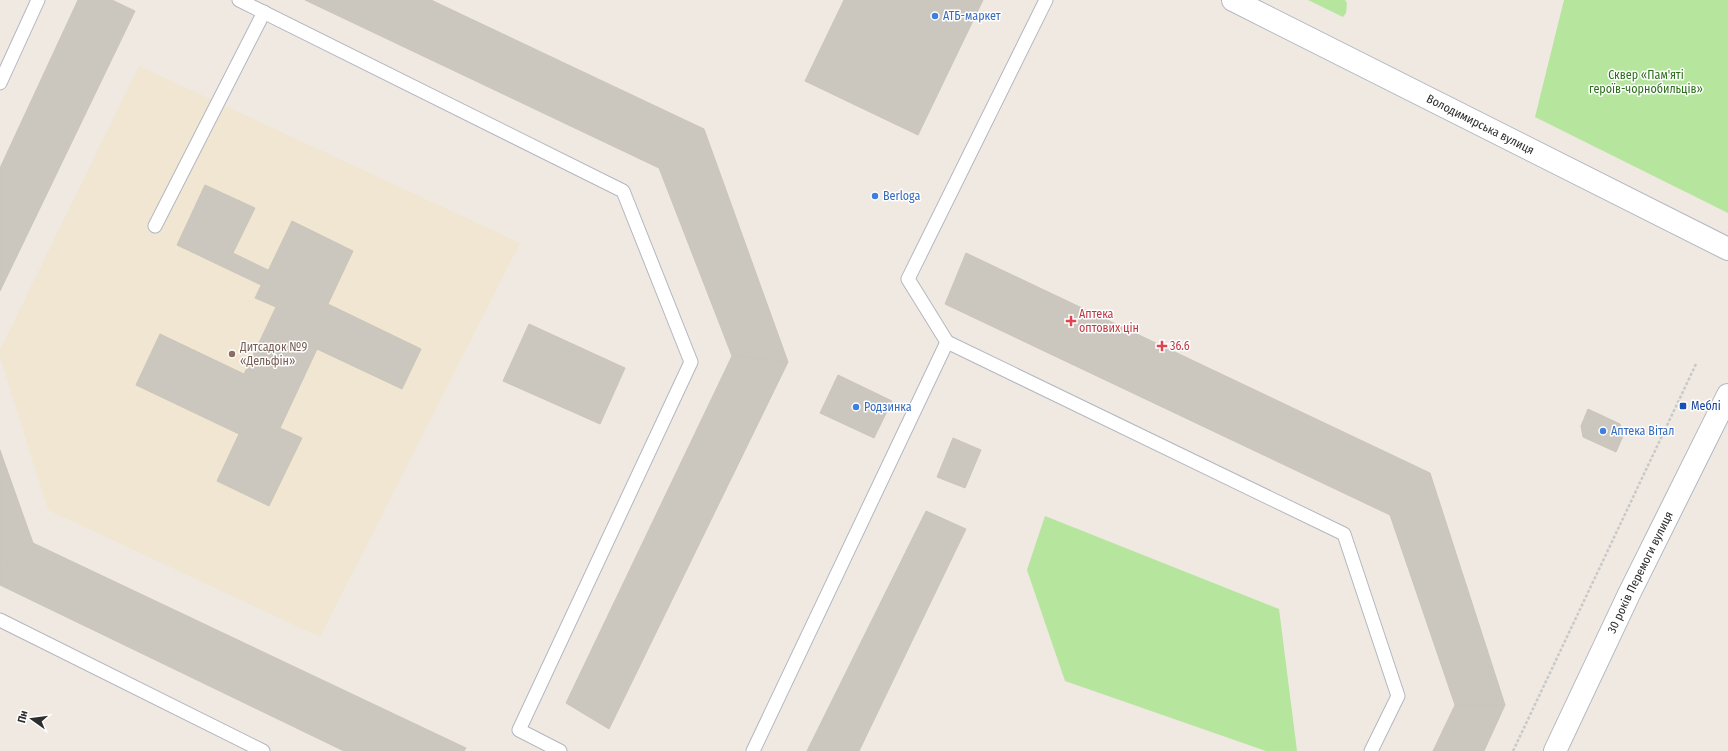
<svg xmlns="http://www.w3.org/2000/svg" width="1728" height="751" font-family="'Fira Sans Condensed',sans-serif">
<rect width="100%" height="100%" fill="#efe9e1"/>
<polygon fill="#f0e6d1" points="139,66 520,243 320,637 48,510 0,357 0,350"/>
<g fill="#b6e59e">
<polygon points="1308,0 1345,0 1347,3 1346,13 1343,17"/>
<polygon points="1564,0 1728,0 1728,213 1535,117"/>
<polygon points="1045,516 1279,609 1297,751 1266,751 1065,681 1027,570"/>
</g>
<g fill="#cbc7bf" stroke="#cbc5ba">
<polygon points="78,0 112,0 135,11 0,291 0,168"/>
<polygon points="305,0 431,0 704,129 788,362 732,356 659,168"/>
<polygon points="844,0 983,0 918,135 805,81"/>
<polygon points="205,185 255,208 233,253 268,270 261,285 177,245"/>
<polygon points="292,221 353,251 328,304 421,349 402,389 317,349 280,428 302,438 269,506 217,481 239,434 136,385 160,334 244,374 276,307 255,298"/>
<polygon points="966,253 1430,473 1505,705 1455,705 1390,515 945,304"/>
<polygon points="529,324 625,368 600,424 503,381"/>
<polygon points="732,356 788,362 609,729 566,703"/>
<polygon points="838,375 892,401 874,438 820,413"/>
<polygon points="1588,409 1620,424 1623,436 1616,452 1583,437 1581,426"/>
<polygon points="953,438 981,450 965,488 937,477"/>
<polygon points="0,450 33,543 0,574"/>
<polygon points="926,511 966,529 859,751 807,751"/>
<polygon points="33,543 466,748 464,751 344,751 0,585 0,574"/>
<polygon points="1455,705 1505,705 1484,751 1433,751"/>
</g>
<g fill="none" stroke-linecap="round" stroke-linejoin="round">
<defs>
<g id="lane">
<polyline points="239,0 623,191 691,362 519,730 560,751"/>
<polyline points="0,83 38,0"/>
<polyline points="155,226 264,12"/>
<polyline points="947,342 1344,534 1398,696 1371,751"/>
<polyline points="0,620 263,751"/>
<polyline points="753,751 947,342 908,279 1046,0"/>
</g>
<g id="street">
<path id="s1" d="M 1555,751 L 1629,594 L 1728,395"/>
</g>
<g id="secondary">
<path id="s2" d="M 1233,0 L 1728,249"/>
</g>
</defs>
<use href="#lane" stroke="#b4b7c1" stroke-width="15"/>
<use href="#street" stroke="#b4b7c1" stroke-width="24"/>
<use href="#secondary" stroke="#b4b7c1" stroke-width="24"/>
<polyline stroke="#c9c9c9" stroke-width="2.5" stroke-dasharray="3 2" stroke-linecap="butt" points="1513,751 1696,364"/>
<use href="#lane" stroke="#fff" stroke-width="13"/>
<use href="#street" stroke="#fff" stroke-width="22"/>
<use href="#secondary" stroke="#fff" stroke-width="22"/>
</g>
<g fill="#3f7fe0" stroke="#fff" stroke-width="1.5">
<circle cx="935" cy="16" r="4"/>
<circle cx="875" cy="196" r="4"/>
<circle cx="856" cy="407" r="4"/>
<circle cx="1603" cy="431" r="4"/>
</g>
<g fill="#e0444e" stroke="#fff" stroke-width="1.5">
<path d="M1069 315h4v4h4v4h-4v4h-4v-4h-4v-4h4z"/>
<path d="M1160 340h4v4h4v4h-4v4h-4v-4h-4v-4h4z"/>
</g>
<circle fill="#8d6e63" stroke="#fff" stroke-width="1.5" cx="232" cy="354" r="4"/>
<rect fill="#1a4fb4" stroke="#fff" stroke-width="1.5" x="1679" y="402" width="8" height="8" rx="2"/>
<g text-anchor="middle" stroke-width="3" stroke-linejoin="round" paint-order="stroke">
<g font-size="12" fill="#366cbe" stroke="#fff" text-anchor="start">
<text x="943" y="20">АТБ-маркет</text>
<text x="883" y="200">Berloga</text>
<text x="864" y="411">Родзинка</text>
<text x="1611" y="435">Аптека Вітал</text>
</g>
<g font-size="12" fill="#2c6e1b" stroke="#fff">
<text x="1646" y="79">Сквер «Пам'яті<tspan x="1646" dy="14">героїв-чорнобильців»</tspan></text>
</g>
<g font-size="12" fill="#2e2e2e" stroke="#fff">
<text dy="4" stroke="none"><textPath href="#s2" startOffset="277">Володимирська вулиця</textPath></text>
<text dy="4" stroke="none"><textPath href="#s1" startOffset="198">30 років Перемоги вулиця</textPath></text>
</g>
<g font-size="12" fill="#be3a42" stroke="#fff" text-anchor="start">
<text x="1079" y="318">Аптека<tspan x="1079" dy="14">оптових цін</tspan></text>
<text x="1170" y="350">36.6</text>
</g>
<g font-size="12" fill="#785e54" stroke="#fff" text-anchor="start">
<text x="240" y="351">Дитсадок №9<tspan x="240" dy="14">«Дельфiн»</tspan></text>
</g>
<g font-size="12" fill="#164399" stroke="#fff" text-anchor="start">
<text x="1691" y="410">Меблі</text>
</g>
</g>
<g transform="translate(32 719) rotate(284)" stroke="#ffffff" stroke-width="3" paint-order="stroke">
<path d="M0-3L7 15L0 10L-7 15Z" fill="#2e2e2e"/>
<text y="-6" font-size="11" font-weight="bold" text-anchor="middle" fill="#2e2e2e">Пн</text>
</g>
</svg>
